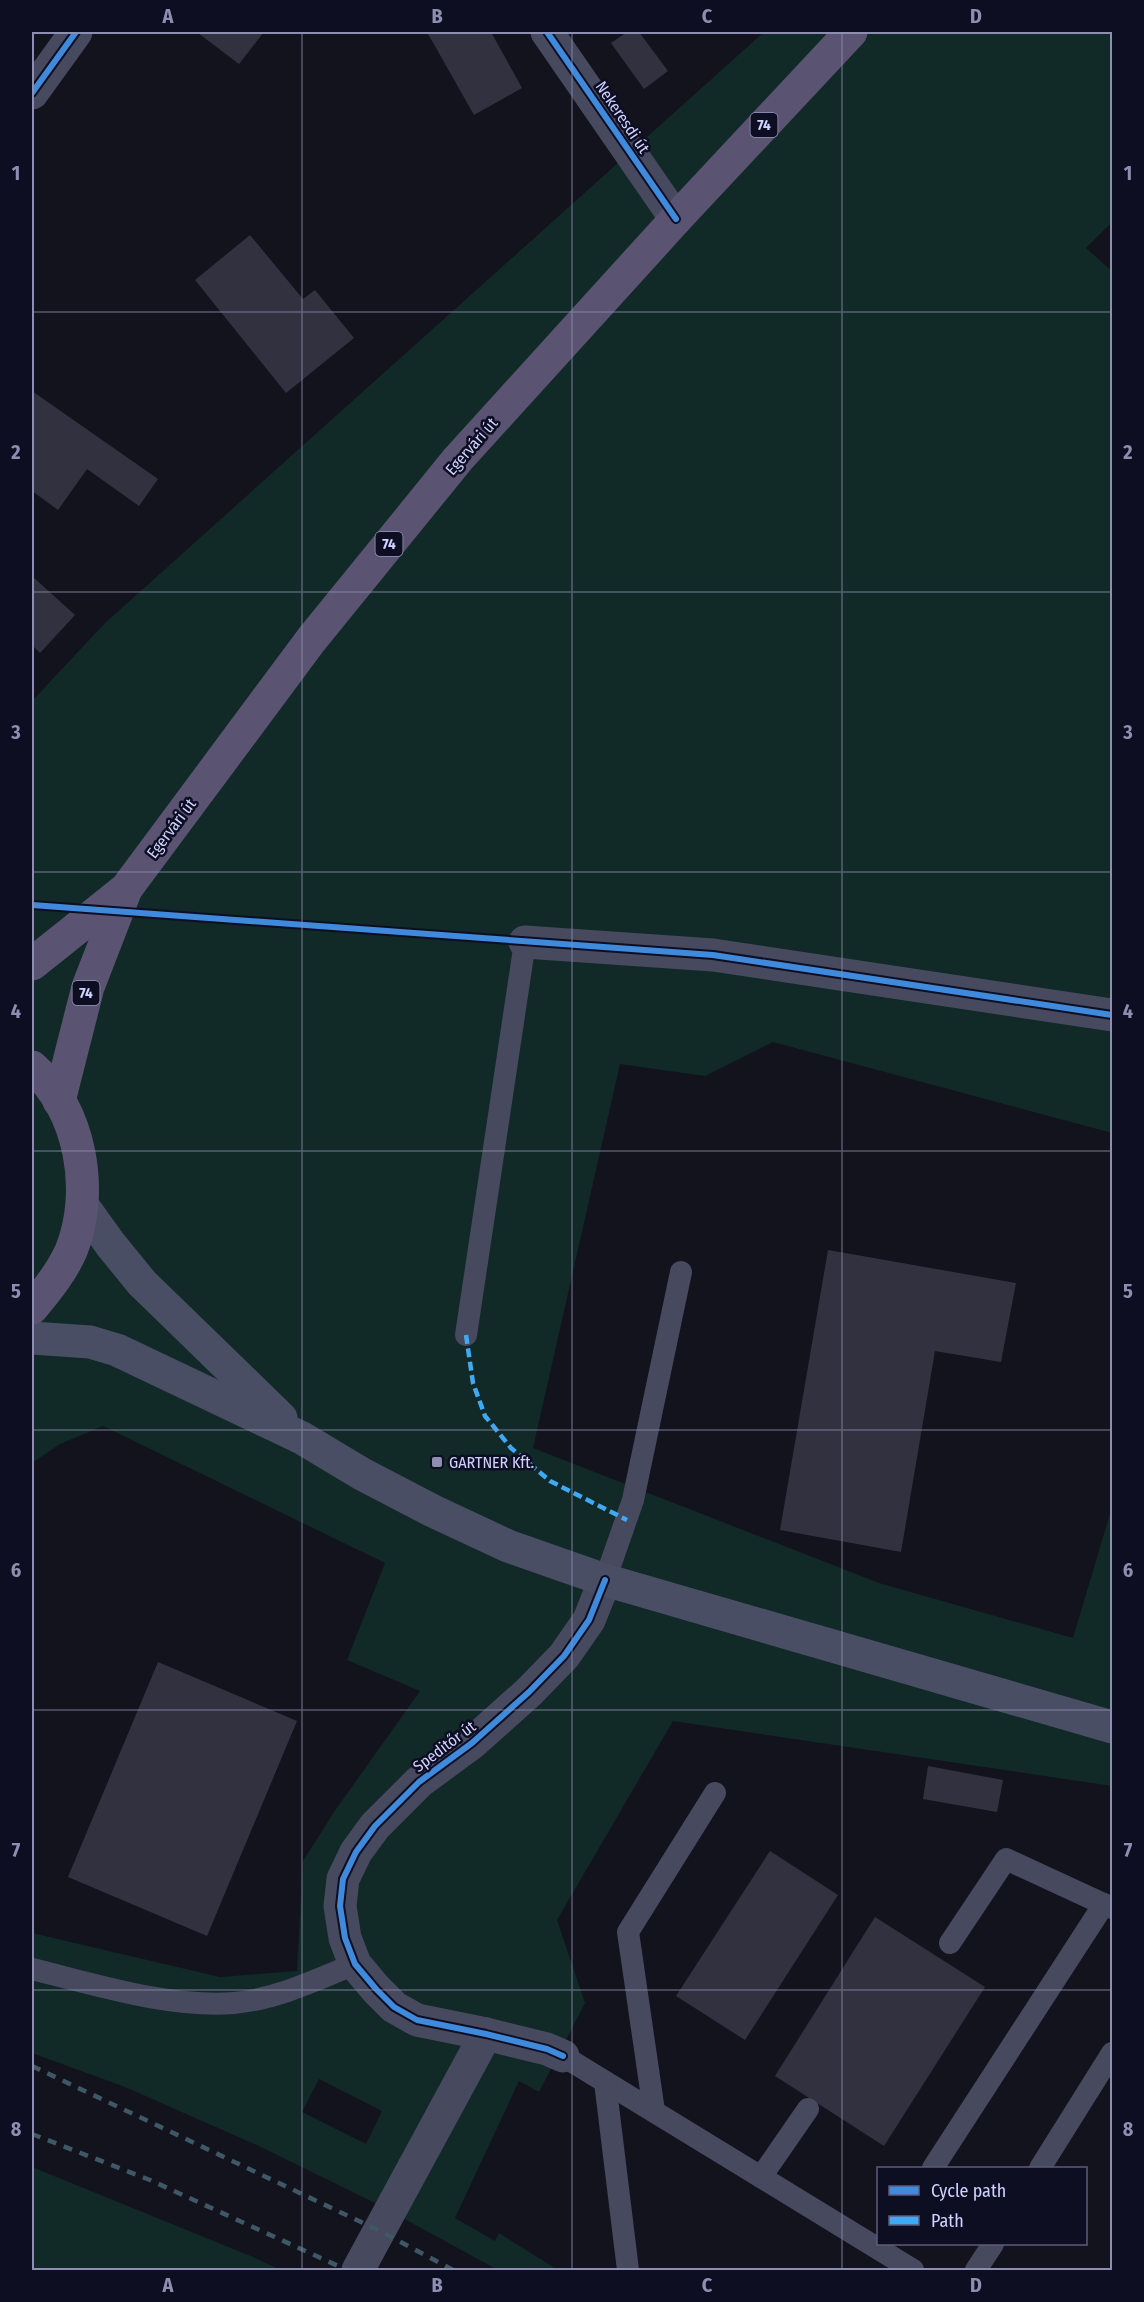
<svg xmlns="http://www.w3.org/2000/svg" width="1144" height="2302" font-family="'Fira Sans Condensed',sans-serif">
<rect width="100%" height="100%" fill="#13131e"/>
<g fill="#112927" fill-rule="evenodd">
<path d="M 764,32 L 1112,32 L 1112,222 L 1086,248 L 1112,271 L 1112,1133 L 773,1042 L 705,1076 L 620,1064 L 533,1448 L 879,1583 L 1073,1638 L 1112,1507 L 1112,1786 L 673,1721 L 557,1920 L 585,2003 L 539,2092 L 519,2081 L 455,2218 L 495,2241 L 499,2233 L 558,2270 L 498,2270 L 377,2204 L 259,2146 L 125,2087 L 32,2053 L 32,1933 L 220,1977 L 297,1971 L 303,1861 L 334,1812 L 420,1691 L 347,1660 L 385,1563 L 103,1426 L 60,1444 L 32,1463 L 32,701 L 105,623 ZM 319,2079 L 382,2111 L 366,2144 L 302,2112 Z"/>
<polygon points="32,2167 253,2257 281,2270 32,2270"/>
</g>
<g fill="#313140">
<polygon points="199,32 264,32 239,64 198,33"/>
<polygon points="427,32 491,32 522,88 474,115"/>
<polygon points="627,32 639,32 668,71 644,89 611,43"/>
<polygon points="250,235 303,299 315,290 354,338 286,393 195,280"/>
<polygon points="32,391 158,479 139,506 87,469 58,510 32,491"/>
<polygon points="32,576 75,615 40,653 32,645"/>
<polygon points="828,1250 1016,1283 1001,1362 935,1351 901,1552 780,1530"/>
<polygon points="158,1662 297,1721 207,1936 68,1877"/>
<polygon points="928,1766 1003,1780 997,1812 923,1799"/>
<polygon points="770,1851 838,1895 745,2040 676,1996"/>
<polygon points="875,1917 985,1987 884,2146 775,2076"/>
</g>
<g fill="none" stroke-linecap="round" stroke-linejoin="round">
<g stroke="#47495f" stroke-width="22">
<polyline points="466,1335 525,942"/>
<polyline points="605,1580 633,1500 681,1272"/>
<polyline points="950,1943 1006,1859 1112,1908"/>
<path d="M 32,1969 C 94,1984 169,2008 234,2003 C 277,1999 316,1980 355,1964"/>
<polyline points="563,2056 913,2270"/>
<polyline points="605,2082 628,2270"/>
<polyline points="654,2111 628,1932 715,1793"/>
<polyline points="933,2168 1104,1904"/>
<polyline points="1040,2168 1112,2053"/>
<polyline points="761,2177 808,2109"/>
<polyline points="976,2270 993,2244"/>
</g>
<g stroke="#47495f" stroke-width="33">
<polyline points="547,32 676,219"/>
<polyline points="32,93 76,32"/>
<polyline points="525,942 713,955 1112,1015"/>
<polyline points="563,2056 547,2049 486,2034 417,2020 394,2007 376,1989 355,1964 345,1938 340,1906 343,1879 356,1852 375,1826 419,1782 472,1743 529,1692 564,1656 589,1620 605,1580"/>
<polyline points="358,2270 486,2034"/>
</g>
<g stroke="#4a4e65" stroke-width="33">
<polyline points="83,1206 111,1245 142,1283 281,1418"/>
<polyline points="32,1338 90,1342 117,1350 302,1438 362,1474 433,1511 508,1546 605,1580 1112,1727"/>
</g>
<g stroke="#5a5472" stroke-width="33">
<polyline points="32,964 126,889 311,640 458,459 676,219 851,32"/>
<path d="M 32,1067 C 81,1109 95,1192 71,1251 C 61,1273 47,1290 32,1308"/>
<polyline points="59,1101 88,987 126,889"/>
</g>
<g stroke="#3e5965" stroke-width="4.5" stroke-dasharray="9 8" stroke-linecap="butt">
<polyline points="32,2066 380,2231 453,2270"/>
<polyline points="32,2134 150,2180 347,2270"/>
</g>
<polyline stroke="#3fa9f5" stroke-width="4.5" stroke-dasharray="9 4.5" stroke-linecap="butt" points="466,1335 473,1383 485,1416 511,1448 550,1481 627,1520"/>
<defs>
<g id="cycleway">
<polyline points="547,32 676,219"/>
<polyline points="32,93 76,32"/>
<polyline points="32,905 713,955 1112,1015"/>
<polyline points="563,2056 547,2049 486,2034 417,2020 394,2007 376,1989 355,1964 345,1938 340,1906 343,1879 356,1852 375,1826 419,1782 472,1743 529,1692 564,1656 589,1620 605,1580"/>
</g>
</defs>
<use href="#cycleway" stroke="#0e0e23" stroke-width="10"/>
<use href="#cycleway" stroke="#408adc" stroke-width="6"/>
</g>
<path fill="none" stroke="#8e8fb0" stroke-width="1.5" stroke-opacity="0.55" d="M 302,32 L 302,2270M 572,32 L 572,2270M 842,32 L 842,2270M 32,312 L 1112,312M 32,592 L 1112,592M 32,872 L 1112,872M 32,1151 L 1112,1151M 32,1430 L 1112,1430M 32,1710 L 1112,1710M 32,1990 L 1112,1990"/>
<rect fill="#8e8fb0" stroke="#0e0e23" stroke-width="2" x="431" y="1456" width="12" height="12" rx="3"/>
<g text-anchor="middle" stroke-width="5" stroke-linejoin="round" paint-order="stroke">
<g fill="#0e0e23" stroke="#9697bd" stroke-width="1.5">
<rect x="750.5" y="113" width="27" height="24" rx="4.5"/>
<rect x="375.5" y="532" width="27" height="24" rx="4.5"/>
<rect x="72.5" y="981" width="27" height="24" rx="4.5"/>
</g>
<g font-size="15" font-weight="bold" fill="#d0d2ff">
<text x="764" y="130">74</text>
<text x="389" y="549">74</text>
<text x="86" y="998">74</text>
</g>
<g font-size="16" fill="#d0d2ff" stroke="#0e0e23">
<text transform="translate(623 117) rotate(56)" y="6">Nekeresdi út</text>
<text transform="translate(471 446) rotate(-49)" y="6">Egervári út</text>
<text transform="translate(171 828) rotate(-53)" y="6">Egervári út</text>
<text transform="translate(444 1746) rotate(-37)" y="6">Speditőr út</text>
</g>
<g font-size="16" fill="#d0d2ff" stroke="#0e0e23" text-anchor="start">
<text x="449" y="1468">GARTNER Kft.</text>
</g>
</g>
<rect width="1144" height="2302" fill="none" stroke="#0e0e23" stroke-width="66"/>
<rect x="877" y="2167" width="210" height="78" fill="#0e0e23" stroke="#5c5c7b" stroke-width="1.5"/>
<rect x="889" y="2186" width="30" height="9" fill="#408adc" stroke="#5c5c7b" stroke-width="1.5"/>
<text x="931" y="2197" font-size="18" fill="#d0d2ff">Cycle path</text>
<rect x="889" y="2216" width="30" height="9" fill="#3fa9f5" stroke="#5c5c7b" stroke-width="1.5"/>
<text x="931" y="2227" font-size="18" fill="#d0d2ff">Path</text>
<rect x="33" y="33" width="1078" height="2236" fill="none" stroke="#8e8fb0" stroke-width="2"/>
<g font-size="20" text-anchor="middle" font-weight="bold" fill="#8e8fb0">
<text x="168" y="23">A</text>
<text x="437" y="23">B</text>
<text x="707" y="23">C</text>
<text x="976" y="23">D</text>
<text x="16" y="180">1</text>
<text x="1128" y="180">1</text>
<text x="16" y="459">2</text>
<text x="1128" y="459">2</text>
<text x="16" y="739">3</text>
<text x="1128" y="739">3</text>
<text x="16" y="1018">4</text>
<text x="1128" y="1018">4</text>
<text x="16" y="1298">5</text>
<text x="1128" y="1298">5</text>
<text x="16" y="1577">6</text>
<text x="1128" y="1577">6</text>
<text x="16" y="1857">7</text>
<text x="1128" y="1857">7</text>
<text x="16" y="2136">8</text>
<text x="1128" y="2136">8</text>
<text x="168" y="2292">A</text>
<text x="437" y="2292">B</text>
<text x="707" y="2292">C</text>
<text x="976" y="2292">D</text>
</g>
</svg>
